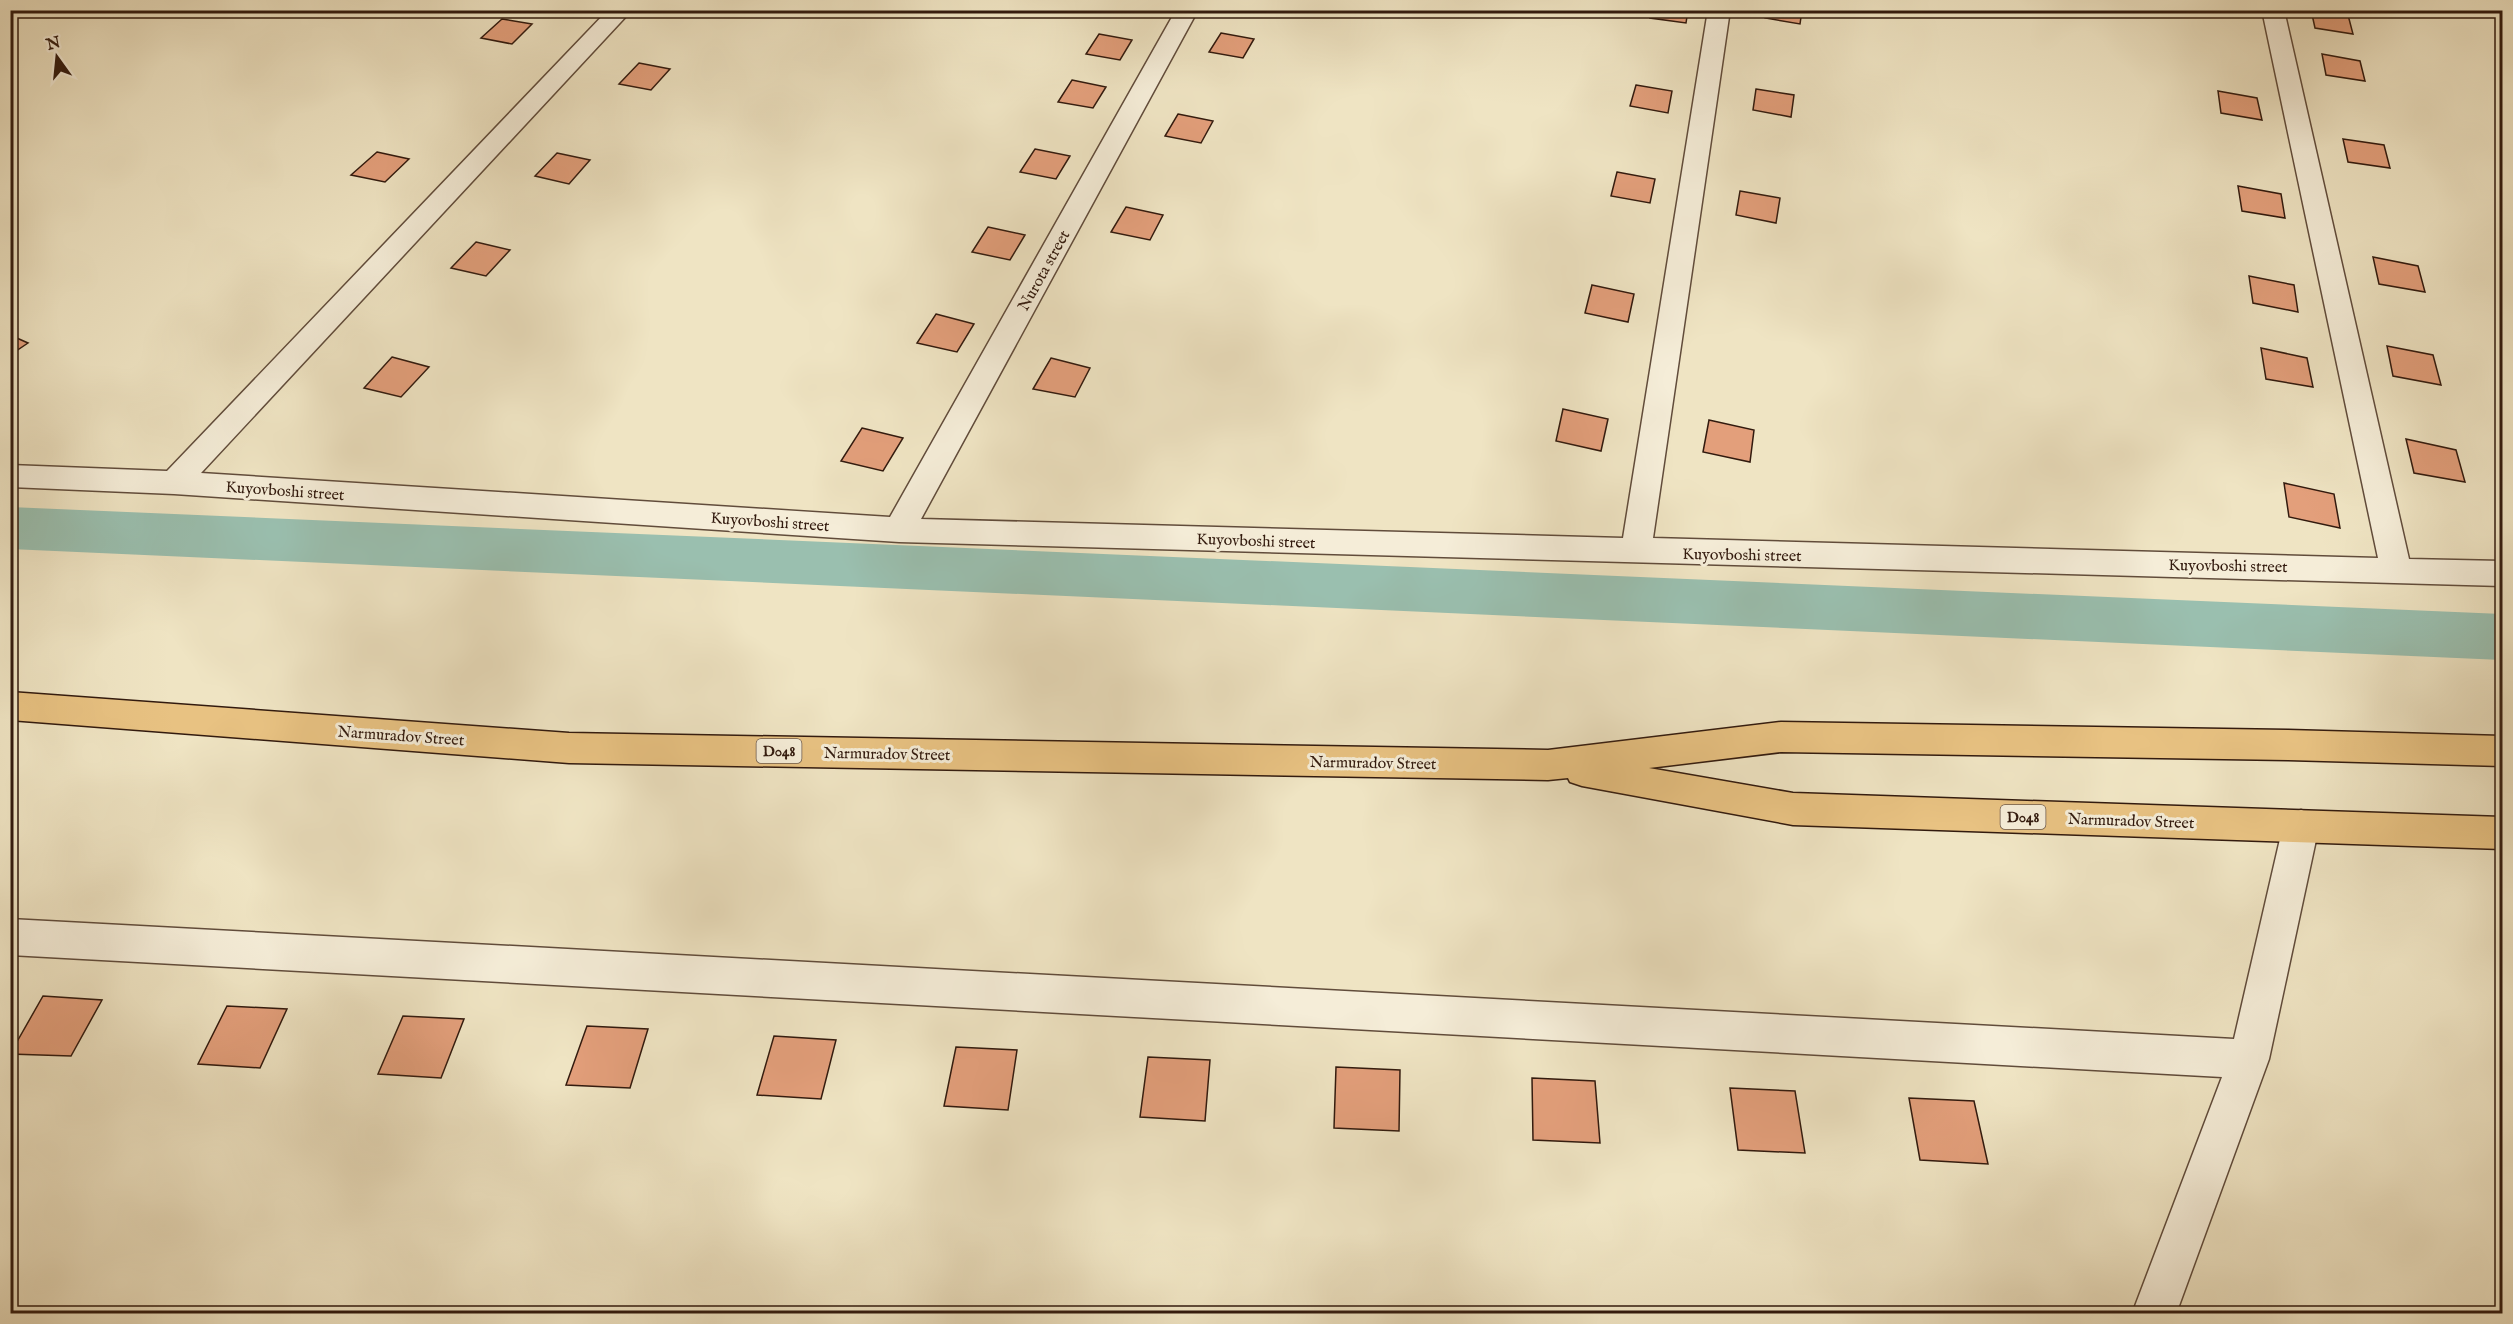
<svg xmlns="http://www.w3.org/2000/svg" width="2513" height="1324" font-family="'IM FELL English',serif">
<rect width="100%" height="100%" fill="#efe4c3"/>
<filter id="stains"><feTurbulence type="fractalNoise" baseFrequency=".00333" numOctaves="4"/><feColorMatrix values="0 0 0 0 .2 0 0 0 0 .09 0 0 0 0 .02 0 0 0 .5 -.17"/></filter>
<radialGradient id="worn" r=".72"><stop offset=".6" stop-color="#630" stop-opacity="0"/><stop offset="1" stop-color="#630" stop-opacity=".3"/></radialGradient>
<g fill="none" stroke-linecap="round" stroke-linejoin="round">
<polygon fill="#9abfaf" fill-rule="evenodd" points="10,507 2502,614 2502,660 10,549"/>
</g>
<g fill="#e39f7b" stroke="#321a0e" stroke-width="1.5">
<polygon points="1652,10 1688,10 1686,23 1650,18"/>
<polygon points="1766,10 1802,10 1800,24 1765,18"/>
<polygon points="2311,10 2348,15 2353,34 2315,28"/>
<polygon points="502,19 532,24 512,44 481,38"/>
<polygon points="1221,33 1254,39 1243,58 1209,52"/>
<polygon points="1099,34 1132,40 1120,60 1086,54"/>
<polygon points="2322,54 2360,61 2365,81 2326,75"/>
<polygon points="639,63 670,69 651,90 619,84"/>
<polygon points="1072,80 1106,87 1093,108 1058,102"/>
<polygon points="1636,85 1672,91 1668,113 1630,106"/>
<polygon points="1756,89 1794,95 1791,117 1753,110"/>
<polygon points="2218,91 2257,98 2262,120 2221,113"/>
<polygon points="1178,114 1213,121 1201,143 1165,136"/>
<polygon points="2343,139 2384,145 2390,168 2348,162"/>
<polygon points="1035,149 1070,156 1056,179 1020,172"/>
<polygon points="377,152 409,159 385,182 351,175"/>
<polygon points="557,153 590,160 569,184 535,176"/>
<polygon points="1617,172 1655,179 1650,203 1611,196"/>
<polygon points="2238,186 2281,194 2285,218 2242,211"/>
<polygon points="1740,191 1780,198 1776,223 1736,215"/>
<polygon points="1126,207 1163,215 1150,240 1111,232"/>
<polygon points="988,227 1025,235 1010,260 972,252"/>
<polygon points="476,242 510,250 486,276 451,268"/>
<polygon points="2373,257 2418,266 2425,292 2379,284"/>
<polygon points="2249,276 2294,285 2298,312 2253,303"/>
<polygon points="1592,285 1634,294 1628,322 1585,313"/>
<polygon points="936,314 974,324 957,352 917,343"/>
<polygon points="10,335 28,343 10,355"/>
<polygon points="2387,346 2433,355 2441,385 2393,376"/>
<polygon points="2261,348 2307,358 2313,387 2266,379"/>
<polygon points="392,357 429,367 401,397 364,388"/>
<polygon points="1051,358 1090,368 1075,397 1033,389"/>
<polygon points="1563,409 1608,419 1601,451 1556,441"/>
<polygon points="1709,420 1754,430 1750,462 1703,452"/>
<polygon points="862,428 903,438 883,471 841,461"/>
<polygon points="2406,439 2456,450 2465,482 2414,473"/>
<polygon points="2284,483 2334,494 2340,528 2289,517"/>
<polygon points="43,996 102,1000 71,1056 10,1054"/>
<polygon points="227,1006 287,1009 260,1068 198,1064"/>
<polygon points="403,1016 464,1019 441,1078 378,1074"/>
<polygon points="587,1026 648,1029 630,1088 566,1085"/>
<polygon points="774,1036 836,1040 821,1099 757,1095"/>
<polygon points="956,1047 1017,1050 1008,1110 944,1106"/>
<polygon points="1148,1057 1210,1060 1205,1121 1140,1117"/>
<polygon points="1336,1067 1400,1070 1399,1131 1334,1128"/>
<polygon points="1532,1078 1595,1081 1600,1143 1533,1140"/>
<polygon points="1730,1088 1795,1091 1805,1153 1738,1150"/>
<polygon points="1909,1098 1974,1101 1988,1164 1920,1160"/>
</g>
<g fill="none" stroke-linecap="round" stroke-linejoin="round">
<defs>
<g id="minor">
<polygon points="608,10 632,10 201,473 890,517 1176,10 1198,10 921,519 1623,538 1708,10 1730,10 1653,538 2378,558 2262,10 2284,10 2409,559 2502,561 2502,586 899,542 174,494 10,487 10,465 167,471"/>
<polygon points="2301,810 2314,815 2319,826 2269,1059 2176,1314 2132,1314 2222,1077 10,955 10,919 2234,1039 2283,826 2288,815"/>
</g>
<polygon id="major" points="10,692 569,733 1548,750 1781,722 2288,730 2502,736 2502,766 2288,760 1781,752 1649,768 1793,793 2502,817 2502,849 1793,825 1582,786 1570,782 1568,778 1548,780 569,763 10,720"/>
</defs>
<use href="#minor" stroke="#614c3b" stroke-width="3"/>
<use href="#major" stroke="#321a0e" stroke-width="3"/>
<use href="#minor" fill="#f5edd8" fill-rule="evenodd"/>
<use href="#major" fill="#e8c282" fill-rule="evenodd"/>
</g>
<g text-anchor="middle" stroke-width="6" stroke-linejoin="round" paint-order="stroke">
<g fill="#f5edd8" stroke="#6c594b" stroke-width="1.5">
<rect x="756.5" y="739" width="45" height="24" rx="4.5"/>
<rect x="2000.5" y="805" width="45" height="24" rx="4.5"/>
</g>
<g font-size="15" font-weight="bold" fill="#321a0e">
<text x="779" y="756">D048</text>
<text x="2023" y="822">D048</text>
</g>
<g font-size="16" fill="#321a0e" stroke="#f5edd8">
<text transform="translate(1043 270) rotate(-61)" y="6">Nurota street</text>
<text transform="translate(285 490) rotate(4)" y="6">Kuyovboshi street</text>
<text transform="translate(770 521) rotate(4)" y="6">Kuyovboshi street</text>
<text transform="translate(1256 540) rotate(2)" y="6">Kuyovboshi street</text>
<text transform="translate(1742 554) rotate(1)" y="6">Kuyovboshi street</text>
<text transform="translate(2228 565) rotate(1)" y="6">Kuyovboshi street</text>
<text transform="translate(401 735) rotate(4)" y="6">Narmuradov Street</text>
<text transform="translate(887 753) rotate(1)" y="6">Narmuradov Street</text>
<text transform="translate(1373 762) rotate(1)" y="6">Narmuradov Street</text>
<text transform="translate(2131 820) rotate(2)" y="6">Narmuradov Street</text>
</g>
</g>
<rect width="2513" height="1324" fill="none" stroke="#efe4c3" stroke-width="36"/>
<rect x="12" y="12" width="2489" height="1300" fill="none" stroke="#321a0e" stroke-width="3"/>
<rect x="18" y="18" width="2477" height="1288" fill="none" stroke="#321a0e" stroke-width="1.5"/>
<g transform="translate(57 57) rotate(345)" stroke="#f5edd8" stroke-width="4.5" paint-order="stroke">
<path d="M0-4.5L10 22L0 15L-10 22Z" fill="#321a0e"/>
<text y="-9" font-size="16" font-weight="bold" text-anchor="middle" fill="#321a0e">N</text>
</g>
<rect width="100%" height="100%" filter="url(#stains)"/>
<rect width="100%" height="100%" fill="url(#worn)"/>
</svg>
